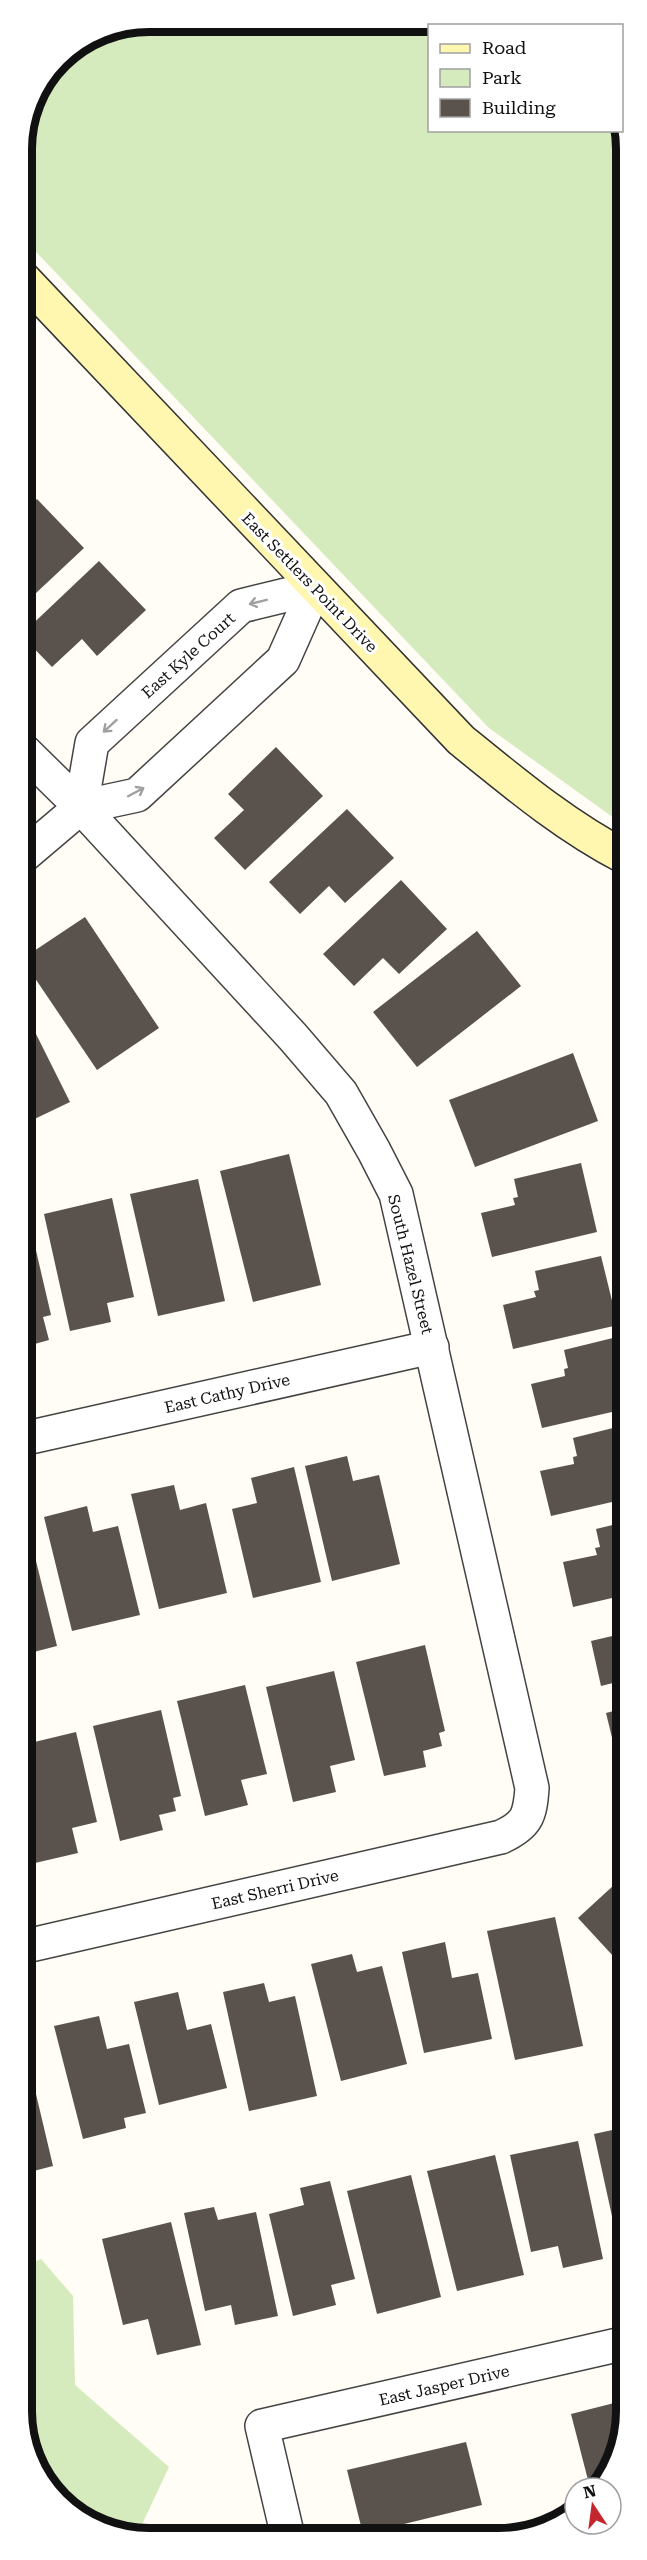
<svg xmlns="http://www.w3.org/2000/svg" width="647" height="2560" font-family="'Roboto Serif',serif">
<rect width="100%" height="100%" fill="#fffdf5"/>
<g fill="#d5ebbd">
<path d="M 148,21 L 524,24 L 527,25 L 430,26 L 430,130 L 622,130 L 622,124 L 625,131 L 625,826 L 489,728 L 21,236 C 21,153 10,75 99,31 C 112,25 133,24 148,21 Z"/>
<polygon points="41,2259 73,2296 75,2385 169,2467 136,2537 123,2536 53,2496 22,2429 22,2268"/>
</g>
<g fill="#5a524d">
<polygon points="21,469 32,481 21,491"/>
<polygon points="37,499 84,548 35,594 21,579 21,514"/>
<polygon points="99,561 146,610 97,656 82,639 52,667 21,635"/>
<polygon points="276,747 323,796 245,870 214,838 244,810 228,794"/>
<polygon points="347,809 394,858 345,903 329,886 300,914 269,882"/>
<polygon points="401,880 447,929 399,974 383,958 354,986 323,954"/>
<polygon points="85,917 159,1028 97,1070 22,959"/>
<polygon points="477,931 521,986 417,1067 373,1012"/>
<polygon points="22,1006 70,1102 22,1125"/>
<polygon points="573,1053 598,1121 475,1167 449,1100"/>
<polygon points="289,1154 321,1285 253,1302 220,1171"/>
<polygon points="581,1163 597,1232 492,1257 481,1213 515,1205 513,1198 518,1197 514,1179"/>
<polygon points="198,1179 225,1301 158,1316 130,1194"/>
<polygon points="112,1198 134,1297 107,1303 111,1322 70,1331 44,1214"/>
<polygon points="31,1229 51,1315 43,1317 49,1340 31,1345 32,1353 22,1355 22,1231"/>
<polygon points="601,1256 618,1325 513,1349 503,1305 536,1297 534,1291 539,1290 535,1271"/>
<polygon points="625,1335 625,1409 542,1428 531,1384 565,1376 564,1369 568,1368 564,1350"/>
<polygon points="625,1425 625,1499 551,1516 540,1471 574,1464 573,1457 577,1456 573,1438"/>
<polygon points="347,1456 353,1481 379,1475 400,1564 332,1581 305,1466"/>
<polygon points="294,1467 321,1582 253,1598 232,1509 257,1503 251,1478"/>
<polygon points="174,1485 180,1510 206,1503 227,1593 159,1609 131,1494"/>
<polygon points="87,1506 93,1532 118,1526 140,1615 72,1631 44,1517"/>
<polygon points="625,1522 625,1595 573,1607 563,1562 597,1555 595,1548 600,1547 596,1529"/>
<polygon points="22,1539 28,1563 36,1561 57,1646 22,1655"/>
<polygon points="625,1633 625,1680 601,1686 591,1641"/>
<polygon points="425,1645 445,1731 439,1733 442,1746 423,1751 426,1767 384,1776 356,1662"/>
<polygon points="334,1671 355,1760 330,1766 336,1792 293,1802 266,1687"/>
<polygon points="245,1685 267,1774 241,1780 248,1805 205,1816 177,1701"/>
<polygon points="625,1708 625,1751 616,1754 606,1713"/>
<polygon points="161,1710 181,1796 173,1798 176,1811 159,1815 163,1830 120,1841 93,1726"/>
<polygon points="76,1732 97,1822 72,1828 78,1853 35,1863 22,1808 22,1745"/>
<polygon points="620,1789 626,1789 626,1827 624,1828"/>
<polygon points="626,1874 626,1970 578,1918"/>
<polygon points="555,1917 583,2046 515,2060 487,1931"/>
<polygon points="445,1942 452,1978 478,1973 492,2039 424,2053 402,1952"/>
<polygon points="352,1954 357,1972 382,1966 407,2064 341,2081 311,1964"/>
<polygon points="264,1983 269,2002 295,1996 317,2096 249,2111 223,1992"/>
<polygon points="178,1992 187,2030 211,2024 227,2088 159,2105 134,2002"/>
<polygon points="99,2016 107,2049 129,2044 146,2113 124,2118 126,2128 83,2139 54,2026"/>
<polygon points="23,2039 53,2166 22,2174 22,2040"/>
<polygon points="626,2127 626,2237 617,2239 594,2134"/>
<polygon points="578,2141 603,2259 563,2268 558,2246 531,2252 510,2155"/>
<polygon points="495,2155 524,2275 457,2291 427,2171"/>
<polygon points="411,2175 441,2297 377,2314 347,2191"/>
<polygon points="330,2181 355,2279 331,2285 336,2305 293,2316 269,2214 304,2205 300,2188"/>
<polygon points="214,2207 218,2220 256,2212 278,2316 235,2325 231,2305 205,2311 184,2213"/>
<polygon points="171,2222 201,2345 157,2355 148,2319 123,2325 102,2239"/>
<polygon points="626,2400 626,2420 602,2476 588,2480 571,2414"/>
<polygon points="466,2442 482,2505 363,2534 347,2470"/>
<polygon points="481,2527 484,2538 444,2538 444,2537"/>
</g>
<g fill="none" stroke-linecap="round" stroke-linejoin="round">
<defs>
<g id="street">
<path d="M 21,748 L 81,807 L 293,1037 L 341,1093 L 374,1151 L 396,1194 L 532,1788 C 530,1816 527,1825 501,1837 L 22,1947"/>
<polyline points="81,807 92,743 241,606 315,588"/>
<polyline points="22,857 81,807 137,795 283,660 315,588"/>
<polyline points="22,1439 432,1347"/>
<polyline points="288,2537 262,2426 626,2343"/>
</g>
<path id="secondary" d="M 21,276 L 461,740 C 514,783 565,826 625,857"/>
</defs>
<use href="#street" stroke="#444" stroke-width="36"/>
<use href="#secondary" stroke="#333" stroke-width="36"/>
<use href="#street" stroke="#fff" stroke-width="33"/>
<use href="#secondary" stroke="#fff6b0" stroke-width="33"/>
</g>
<defs><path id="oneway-shaft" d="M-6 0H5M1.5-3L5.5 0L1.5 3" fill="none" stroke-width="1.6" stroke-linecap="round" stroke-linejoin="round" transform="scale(1.5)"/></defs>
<g stroke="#a0a0a0">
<use href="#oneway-shaft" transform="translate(258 602) rotate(166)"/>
<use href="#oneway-shaft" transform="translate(110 726) rotate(138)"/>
<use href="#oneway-shaft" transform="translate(136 792) rotate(-28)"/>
</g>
<g text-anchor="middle" stroke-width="6" stroke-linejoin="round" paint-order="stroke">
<g font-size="16" fill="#111" stroke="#fff">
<text transform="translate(310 582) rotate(46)" y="6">East Settlers Point Drive</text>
<text transform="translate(188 655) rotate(-42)" y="6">East Kyle Court</text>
<text transform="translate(411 1264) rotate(76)" y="6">South Hazel Street</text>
<text transform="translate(227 1393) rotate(-13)" y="6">East Cathy Drive</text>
<text transform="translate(275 1889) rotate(-13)" y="6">East Sherri Drive</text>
<text transform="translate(444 2385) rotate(-13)" y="6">East Jasper Drive</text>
</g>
</g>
<path d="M0 0H647V2560H0ZM149 32H499A117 117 0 0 1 616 149V2411A117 117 0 0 1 499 2528H149A117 117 0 0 1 32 2411V149A117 117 0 0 1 149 32Z" fill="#fff" fill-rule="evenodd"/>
<path fill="none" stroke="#111" stroke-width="8" d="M149 32H499A117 117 0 0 1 616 149V2411A117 117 0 0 1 499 2528H149A117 117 0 0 1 32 2411V149A117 117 0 0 1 149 32Z"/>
<rect x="428" y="24" width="195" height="108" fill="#ffffff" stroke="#a0a0a0" stroke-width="1.5"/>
<rect x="440" y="44" width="30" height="9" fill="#fff6b0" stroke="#a0a0a0" stroke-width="1.5"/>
<text x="482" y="54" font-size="18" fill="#111111">Road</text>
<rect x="440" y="69" width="30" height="18" fill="#d5ebbd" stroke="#a0a0a0" stroke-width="1.5"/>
<text x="482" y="84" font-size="18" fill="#111111">Park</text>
<rect x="440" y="99" width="30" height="18" fill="#5a524d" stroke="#a0a0a0" stroke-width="1.5"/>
<text x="482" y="114" font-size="18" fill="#111111">Building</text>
<g transform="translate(593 2506) rotate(347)"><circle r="28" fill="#ffffff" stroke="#a0a0a0" stroke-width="1.5"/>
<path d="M0-4.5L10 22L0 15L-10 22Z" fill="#c4262e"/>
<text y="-9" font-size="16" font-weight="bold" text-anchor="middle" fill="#111111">N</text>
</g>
</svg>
